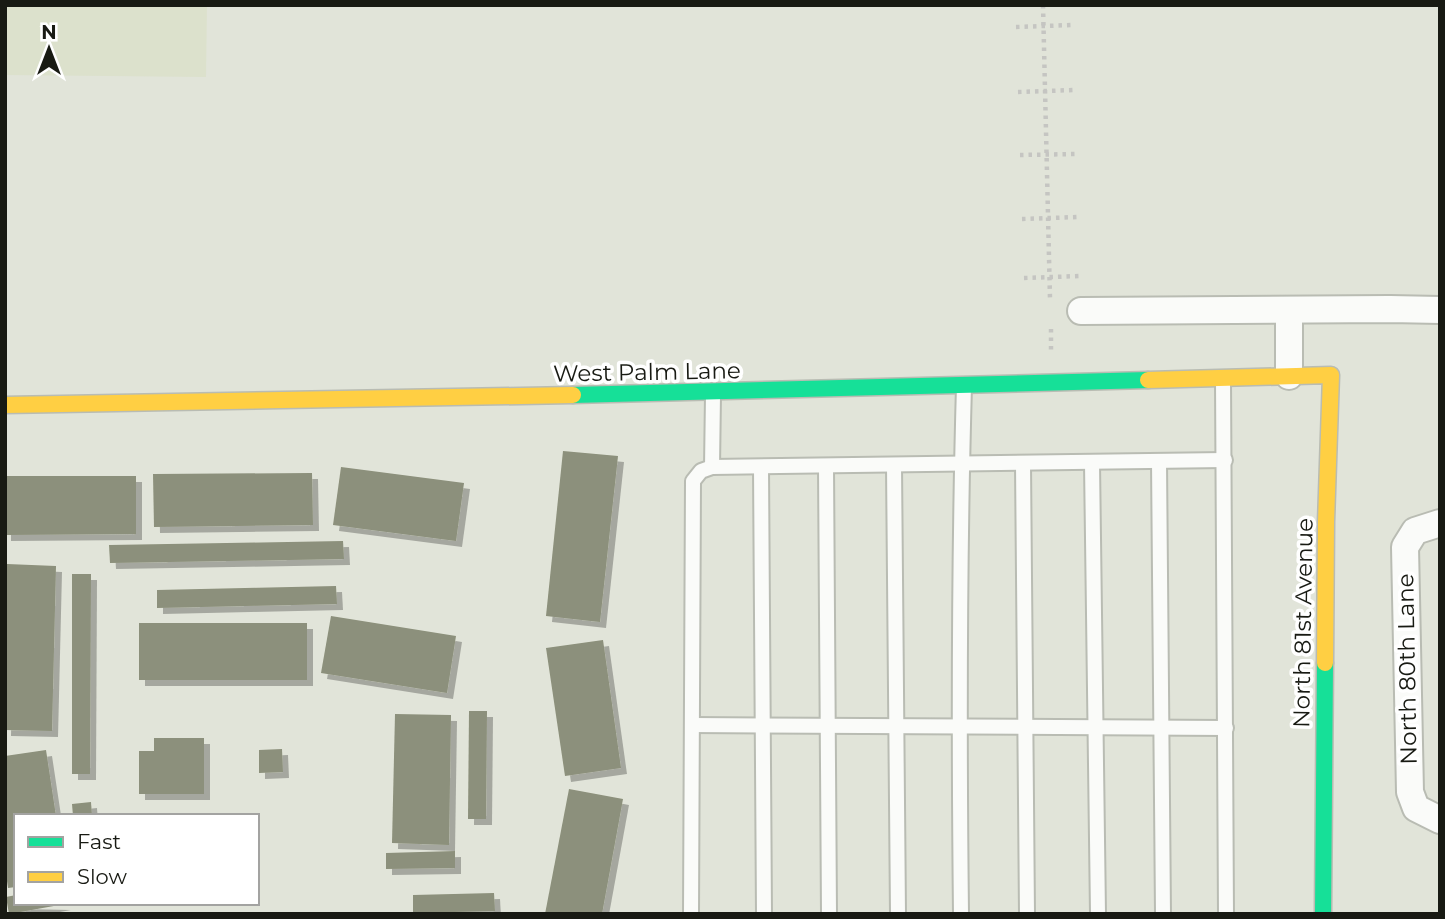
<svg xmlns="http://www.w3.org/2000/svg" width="1445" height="919" font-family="Montserrat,sans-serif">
<defs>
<filter id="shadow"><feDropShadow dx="6" dy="6" stdDeviation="0" flood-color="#0004"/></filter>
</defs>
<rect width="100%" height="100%" fill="#e1e4d9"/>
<polygon fill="#dce1cc" points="5,5 207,5 206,77 5,75"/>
<g fill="#8c907b" filter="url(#shadow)">
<polygon points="563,451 618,456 600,622 546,616"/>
<polygon points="341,467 464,483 456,541 333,525"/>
<polygon points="312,473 313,525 154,527 153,474"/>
<polygon points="5,476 136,476 136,534 5,535"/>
<polygon points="343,541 344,559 110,563 109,545"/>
<polygon points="7,564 56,566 52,731 5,730"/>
<polygon points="72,574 91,574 90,774 72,774"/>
<polygon points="336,586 337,604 157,608 157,590"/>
<polygon points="331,616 456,636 447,693 321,673"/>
<rect x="139" y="623" width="168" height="57"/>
<polygon points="603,640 621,768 565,776 546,648"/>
<polygon points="469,711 487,711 486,819 468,819"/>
<polygon points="395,714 451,715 449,845 392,843"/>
<polygon points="154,738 204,738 204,794 139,794 139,751 154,751"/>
<polygon points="282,749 283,772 259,773 259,750"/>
<polygon points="46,750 56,816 16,816 16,887 8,888 5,867 5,756"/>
<polygon points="569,789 623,799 602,914 545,914"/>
<polygon points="91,802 92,816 73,816 72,804"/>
<polygon points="455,851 455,868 386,869 386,853"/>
<polygon points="494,893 495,911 413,913 413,895"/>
<polygon points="16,895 16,903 65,904 9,914 6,897"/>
</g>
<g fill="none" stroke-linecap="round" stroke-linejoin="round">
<defs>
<g id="lane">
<polyline points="1223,380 1226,914"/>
<polyline points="1159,461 1163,914"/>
<polyline points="1092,463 1098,914"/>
<polyline points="1023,464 1027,914"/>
<polyline points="894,465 898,914"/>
<polyline points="826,466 829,914"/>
<polyline points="712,467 1225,460"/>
<polyline points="761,467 764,914"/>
<polyline points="692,725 1226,728"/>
<polyline points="691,914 693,481 701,471 712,467 713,395"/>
<path d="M 961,914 C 959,738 959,562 964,386"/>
</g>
<g id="street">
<polyline points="1289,310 1289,376"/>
<polyline points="1081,311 1390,309 1440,310"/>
<polyline points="1440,523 1415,531 1405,547 1410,792 1416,808 1440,820"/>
</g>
<g id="fast">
<polyline points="573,395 1148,380"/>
<polyline points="1323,914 1325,663"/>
</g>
<g id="slow">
<polyline points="1148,380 1331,375 1326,522 1325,663"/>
<polyline points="5,405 573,395"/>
</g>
</defs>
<use href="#lane" stroke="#b9bcb3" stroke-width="18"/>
<use href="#street" stroke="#b9bcb3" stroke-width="30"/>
<use href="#fast" stroke="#b9bcb3" stroke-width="19"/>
<use href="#slow" stroke="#b9bcb3" stroke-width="19"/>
<g stroke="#c5c5c2" stroke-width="4.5" stroke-dasharray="3.5 5" stroke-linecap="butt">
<polyline points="1043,5 1050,299"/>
<polyline points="1016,27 1072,25"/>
<polyline points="1018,92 1074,90"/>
<polyline points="1020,155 1076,154"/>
<polyline points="1022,219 1078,217"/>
<polyline points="1024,278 1080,276"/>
<polyline points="1051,329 1051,353"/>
</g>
<use href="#lane" stroke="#fafbf9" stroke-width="14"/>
<use href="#street" stroke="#fafbf9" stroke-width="26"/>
<use href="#fast" stroke="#16e098" stroke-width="16"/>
<use href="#slow" stroke="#ffcf43" stroke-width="16"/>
</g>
<g text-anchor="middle" stroke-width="7" stroke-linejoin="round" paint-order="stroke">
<g font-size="23" fill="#181a13" stroke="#fff">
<text transform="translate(647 372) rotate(-1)" y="8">West Palm Lane</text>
<text transform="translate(1303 623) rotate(-89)" y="8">North 81st Avenue</text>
<text transform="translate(1407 669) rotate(-91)" y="8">North 80th Lane</text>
</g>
</g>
<rect width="1445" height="919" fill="none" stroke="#181a13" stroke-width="14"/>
<rect x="14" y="814" width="245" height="91" fill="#ffffff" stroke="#a3a3a1" stroke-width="2"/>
<rect x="28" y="837" width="35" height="10" fill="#16e098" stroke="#a3a3a1" stroke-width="2"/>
<text x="77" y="849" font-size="21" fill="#181a13">Fast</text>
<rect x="28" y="872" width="35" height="10" fill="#ffcf43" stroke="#a3a3a1" stroke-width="2"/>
<text x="77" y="884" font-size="21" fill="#181a13">Slow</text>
<g transform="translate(49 49)" stroke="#ffffff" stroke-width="5" paint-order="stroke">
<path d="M0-5L12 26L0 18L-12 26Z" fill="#181a13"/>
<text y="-10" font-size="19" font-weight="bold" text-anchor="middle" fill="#181a13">N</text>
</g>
</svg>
